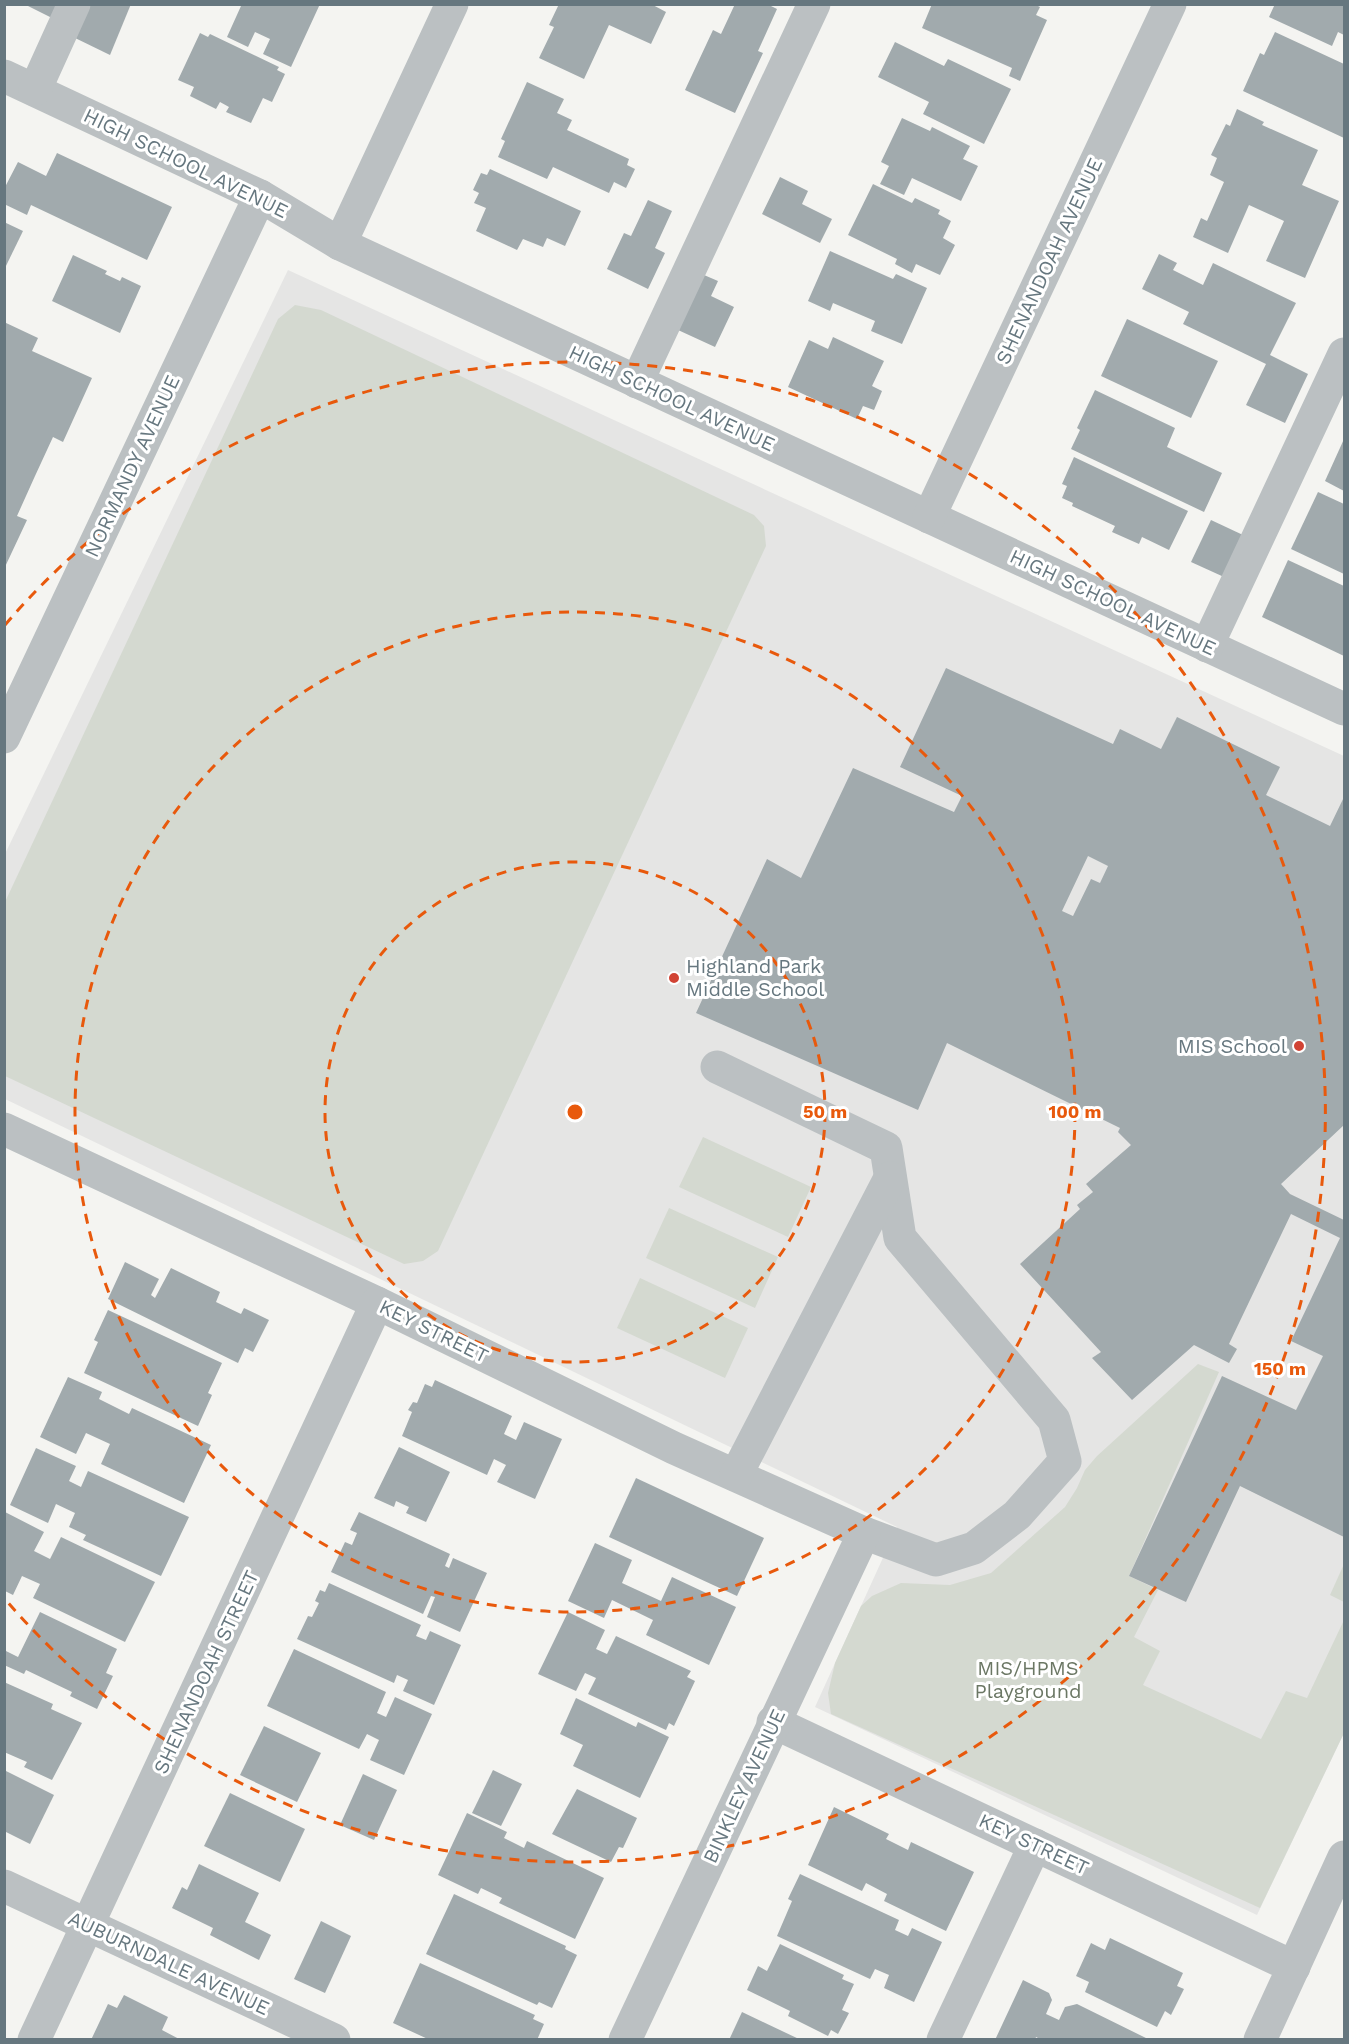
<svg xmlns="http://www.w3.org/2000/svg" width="1349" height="2044" font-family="'Work Sans',sans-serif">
<rect width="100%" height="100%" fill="#f4f4f1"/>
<polygon fill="#e5e5e4" points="288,270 1344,756 1344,1733 1257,1915 815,1707 897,1527 5,1099 4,856"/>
<g fill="#d4d9d0">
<polygon points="295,305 321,310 754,515 764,526 766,546 438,1251 423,1261 404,1264 5,1076 5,902 278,319"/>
<polygon points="703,1137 811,1187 788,1237 679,1187"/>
<polygon points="669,1208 778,1257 755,1308 646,1258"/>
<polygon points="640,1278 748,1328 725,1378 617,1328"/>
<polygon points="1198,1364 1219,1372 1129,1576 1158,1590 1134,1637 1160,1651 1143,1685 1261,1739 1286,1691 1307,1698 1344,1620 1344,1733 1260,1908 831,1714 828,1693 835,1663 861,1606 872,1596 901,1583 950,1585 991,1573 1065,1507 1077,1488 1085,1470 1097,1456"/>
<polygon points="1344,1564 1344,1602 1330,1595"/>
</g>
<g fill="#a1aaad" fill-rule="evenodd">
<polygon points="24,4 64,4 56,20"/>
<polygon points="87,4 131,4 110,55 71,36"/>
<polygon points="238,4 320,4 291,67 263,54 270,39 255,32 248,47 227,37 241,6"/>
<polygon points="559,4 651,4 666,12 651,44 609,25 584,79 539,58 554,27 549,25"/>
<polygon points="735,4 767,4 777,9 758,51 763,53 735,113 685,90 713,30 721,34"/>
<polygon points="932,4 1034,4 1040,7 1036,15 1047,20 1020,81 1009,76 1012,68 922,28"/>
<polygon points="1275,4 1344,4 1344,35 1338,32 1332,46 1269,17"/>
<polygon points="1275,32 1344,64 1344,138 1243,91 1260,53 1264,55"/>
<polygon points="200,33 208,37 210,34 279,67 277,70 285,74 272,102 263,98 251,123 226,112 229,107 220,102 216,109 190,96 194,87 178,80"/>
<polygon points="895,42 944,66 948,59 1011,89 984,144 923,114 929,102 878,77"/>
<polygon points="527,82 564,99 557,113 572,120 567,130 629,159 627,165 635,169 626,188 614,182 609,193 553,167 547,179 498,157 505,141 501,139"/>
<polygon points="1237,109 1264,122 1262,125 1318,150 1302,185 1339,201 1305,278 1266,261 1284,221 1249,205 1228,253 1193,237 1201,218 1207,221 1224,182 1210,175 1217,158 1211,155 1226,124 1230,126"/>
<polygon points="902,118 930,131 932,127 970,146 963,159 978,166 961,201 912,178 904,195 880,184 889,166 881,162"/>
<polygon points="57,153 172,207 147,260 31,205 27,215 4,204 4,189 18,162 46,176"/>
<polygon points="490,169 581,211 565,246 547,238 543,247 523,239 517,250 476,231 486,208 474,203 479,193 473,190 481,173 487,175"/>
<polygon points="780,177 808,191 802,204 832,219 820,243 762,214"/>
<polygon points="873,184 912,203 915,198 940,210 938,214 951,221 943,238 955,245 940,275 916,264 912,273 895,264 897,259 848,235"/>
<polygon points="648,200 672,211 655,248 665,253 648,289 607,269 624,233 631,236"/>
<polygon points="4,222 23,231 4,270"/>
<polygon points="830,251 893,279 896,274 927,288 902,344 871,331 875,321 833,303 830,311 808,301"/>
<polygon points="1159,254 1177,263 1173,270 1203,285 1213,263 1296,303 1270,355 1308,374 1285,423 1246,405 1266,364 1183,324 1189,312 1142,289"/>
<polygon points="73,255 107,271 105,274 120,281 122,277 141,286 120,333 52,301"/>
<polygon points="704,275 718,281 711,296 734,307 715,347 678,330"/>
<polygon points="1127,319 1218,361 1191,418 1101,376"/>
<polygon points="4,322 38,338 32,351 92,378 63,442 53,437 35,476 17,516 27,520 4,569"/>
<polygon points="833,337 884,361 872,386 882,391 874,410 863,406 857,419 788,387 809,340 828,349"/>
<polygon points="1095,390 1175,428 1167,447 1222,473 1204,512 1071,449 1080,430 1077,428"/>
<polygon points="1344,439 1344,491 1325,481"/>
<polygon points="1074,457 1188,511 1169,550 1142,537 1139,544 1112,532 1115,526 1072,506 1073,503 1062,498 1067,486 1062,484"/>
<polygon points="1318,492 1344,504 1344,574 1291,549"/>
<polygon points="1211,520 1243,535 1224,577 1191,562"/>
<polygon points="1288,560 1344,586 1344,656 1262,617"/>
<path d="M 946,668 L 1113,744 L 1120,729 L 1161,749 L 1177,717 L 1280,767 L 1266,795 L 1330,826 L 1344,797 L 1344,1125 L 1281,1184 L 1290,1194 L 1344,1220 L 1344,1537 L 1240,1486 L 1186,1602 L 1129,1576 L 1222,1376 L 1296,1410 L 1323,1356 L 1291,1341 L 1340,1238 L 1291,1214 L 1229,1344 L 1237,1349 L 1229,1363 L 1194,1345 L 1132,1400 L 1092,1358 L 1101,1352 L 1020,1264 L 1080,1209 L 1077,1205 L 1093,1192 L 1086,1184 L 1131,1145 L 1118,1132 L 1120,1128 L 947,1043 L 918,1110 L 696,1013 L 767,859 L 801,878 L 853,768 L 954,812 L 962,796 L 900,767 ZM 1088,856 L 1108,866 L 1100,883 L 1091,879 L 1073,916 L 1062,911 Z"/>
<polygon points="125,1262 159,1279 151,1295 155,1298 171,1268 220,1292 216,1302 241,1314 244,1308 269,1320 253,1352 245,1348 238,1363 108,1299"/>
<polygon points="108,1310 222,1363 208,1393 212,1395 198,1426 84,1373 98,1342 94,1340"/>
<polygon points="68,1377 102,1392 99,1399 129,1414 132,1408 211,1445 184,1503 101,1464 110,1444 86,1433 76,1454 40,1437"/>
<polygon points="435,1380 512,1416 504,1434 516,1440 524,1422 562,1439 535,1499 497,1482 506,1465 494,1459 487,1475 402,1436 412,1412 408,1410 413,1402 417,1403 425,1384 432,1387"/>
<polygon points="399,1447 450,1472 426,1522 406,1513 409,1507 396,1501 394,1507 374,1498"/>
<polygon points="36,1448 76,1466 69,1481 81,1487 88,1471 189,1517 161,1576 83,1540 86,1535 69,1527 75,1513 56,1504 48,1523 10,1505"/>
<polygon points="636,1478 764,1538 737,1596 609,1537"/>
<polygon points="5,1512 44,1532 34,1551 50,1559 61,1537 155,1582 125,1642 33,1598 40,1584 22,1576 13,1595 5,1591"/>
<polygon points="359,1512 450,1554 445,1566 449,1568 453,1558 487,1573 460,1632 427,1617 435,1597 431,1596 423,1614 331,1572 345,1542 352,1545 357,1533 350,1530"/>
<polygon points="595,1543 632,1560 622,1583 661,1601 672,1577 736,1607 709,1665 646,1635 653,1620 612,1600 604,1618 568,1601"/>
<polygon points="329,1583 421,1625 416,1636 426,1640 430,1631 461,1645 434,1705 403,1691 408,1680 397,1675 394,1683 297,1639 308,1616 312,1617 319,1603 315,1601 320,1590 325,1592"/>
<polygon points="40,1612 117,1649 106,1673 113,1676 97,1709 70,1696 72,1692 26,1670 24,1674 4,1665 4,1650 18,1657"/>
<polygon points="568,1612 605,1630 596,1649 607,1654 616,1636 691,1671 687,1677 695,1681 674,1726 669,1723 666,1730 588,1694 596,1678 585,1673 576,1691 538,1674"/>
<polygon points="294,1649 386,1692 377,1713 386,1717 395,1697 432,1714 404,1775 370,1760 379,1740 367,1734 359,1749 267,1706"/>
<polygon points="4,1682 53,1704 51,1709 82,1723 52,1780 24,1767 27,1762 4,1752"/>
<polygon points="576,1698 636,1727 638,1722 669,1737 640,1798 573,1766 583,1745 560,1734"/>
<polygon points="264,1726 321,1753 297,1802 240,1775"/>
<polygon points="4,1770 54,1795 30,1844 4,1831"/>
<polygon points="493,1770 522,1784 501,1826 472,1813"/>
<polygon points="363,1774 397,1790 374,1840 340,1825"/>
<polygon points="577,1789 637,1818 623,1848 619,1847 611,1862 552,1834"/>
<polygon points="230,1793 305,1829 280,1882 204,1846"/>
<polygon points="834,1807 889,1834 886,1839 908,1850 911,1842 974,1872 946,1931 884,1901 887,1894 866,1883 862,1891 808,1865"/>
<polygon points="467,1813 507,1832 504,1838 524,1848 527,1841 604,1878 575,1939 499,1903 502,1898 481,1888 478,1894 438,1875"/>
<polygon points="199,1864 259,1893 245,1922 271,1935 259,1960 210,1935 213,1928 172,1908 182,1887 187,1890"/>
<polygon points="800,1874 899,1920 895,1930 908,1936 912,1928 942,1942 914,2002 884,1988 889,1975 875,1969 870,1979 777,1936 792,1901 788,1899"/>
<polygon points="454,1894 566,1946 565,1949 577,1955 552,2008 539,2002 537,2005 426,1954"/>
<polygon points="321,1921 351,1936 325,1993 294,1979"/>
<polygon points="1110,1938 1183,1973 1177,1986 1184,1989 1171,2015 1165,2011 1157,2027 1085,1992 1089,1982 1076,1976 1091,1943 1105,1950"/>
<polygon points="780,1944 844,1975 842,1979 854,1984 842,2010 849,2013 838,2034 831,2030 828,2036 788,2016 790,2011 747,1990 758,1966 767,1971"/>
<polygon points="420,1963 535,2015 533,2019 544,2024 537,2040 430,2040 393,2023"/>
<polygon points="1023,1980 1049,1993 1052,2000 1046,2014 1059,2020 1065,2007 1077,2004 1150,2040 1042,2040 1036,2037 1035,2040 995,2040"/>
<polygon points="124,1995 168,2017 162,2030 181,2040 91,2040 108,2004 117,2008"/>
<polygon points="742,2012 801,2040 729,2040"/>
</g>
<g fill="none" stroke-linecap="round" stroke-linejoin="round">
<g stroke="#bbc0c2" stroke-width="33">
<polyline points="4,76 260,196 340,244 1344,709"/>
<polyline points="35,90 74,4"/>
<polyline points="340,244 452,4"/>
<polyline points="637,382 814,4"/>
<polyline points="929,517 1170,4"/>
<polyline points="1207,646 1344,354"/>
<polyline points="4,737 260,196"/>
<polyline points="4,1129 377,1303 674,1448 864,1533 936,1560 974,1548 1017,1515 1065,1461 1054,1420 900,1238 886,1148 717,1067"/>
<polyline points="736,1475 890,1178"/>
<polyline points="773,1722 1294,1967"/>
<polyline points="4,1886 334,2040"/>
<polyline points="34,2040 377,1303"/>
<polyline points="625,2040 864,1533"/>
<polyline points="943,2040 1035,1845"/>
<polyline points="1260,2040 1344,1857"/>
</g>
</g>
<g fill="none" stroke="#e8590c" stroke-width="3" stroke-dasharray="10 8">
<circle cx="575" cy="1112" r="250"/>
<circle cx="575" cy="1112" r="500"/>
<path d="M5 625A750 750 0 1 1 5 1599"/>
</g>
<g fill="#d14334" stroke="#fff" stroke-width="2">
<circle cx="674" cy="978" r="6"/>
<circle cx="1299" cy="1046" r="6"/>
</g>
<g text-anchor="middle" stroke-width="6" stroke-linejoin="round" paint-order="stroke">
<g font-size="20" fill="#66777f" stroke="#fff">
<text transform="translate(186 163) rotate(26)" y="7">HIGH SCHOOL AVENUE</text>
<text transform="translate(1049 261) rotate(-65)" y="7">SHENANDOAH AVENUE</text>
<text transform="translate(672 398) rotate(25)" y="7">HIGH SCHOOL AVENUE</text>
<text transform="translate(132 466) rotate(-65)" y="7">NORMANDY AVENUE</text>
<text transform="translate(1113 602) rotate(25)" y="7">HIGH SCHOOL AVENUE</text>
<text transform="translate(434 1331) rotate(26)" y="7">KEY STREET</text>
<text transform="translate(206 1672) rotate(-65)" y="7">SHENANDOAH STREET</text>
<text transform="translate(744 1786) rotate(-65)" y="7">BINKLEY AVENUE</text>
<text transform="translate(1034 1844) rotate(25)" y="7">KEY STREET</text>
<text transform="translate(169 1963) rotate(25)" y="7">AUBURNDALE AVENUE</text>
</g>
<g font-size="20" fill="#66777f" stroke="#fff" text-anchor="start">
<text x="686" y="973">Highland Park<tspan x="686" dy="23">Middle School</tspan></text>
<text x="1287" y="1053" text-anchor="end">MIS School</text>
</g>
<g font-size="20" fill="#6b7764" stroke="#fff">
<text x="1028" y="1675">MIS/HPMS<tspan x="1028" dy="23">Playground</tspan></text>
</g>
</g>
<circle cx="575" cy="1112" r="9" fill="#e8590c" stroke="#fff" stroke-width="3"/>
<g font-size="18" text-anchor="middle" font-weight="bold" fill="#e8590c" stroke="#fff" stroke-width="6" stroke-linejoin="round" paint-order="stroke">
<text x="825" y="1118">50 m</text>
<text x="1075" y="1118">100 m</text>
<text x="1280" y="1375">150 m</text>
</g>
<rect width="1349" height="2044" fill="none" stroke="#66777f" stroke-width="12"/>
</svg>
